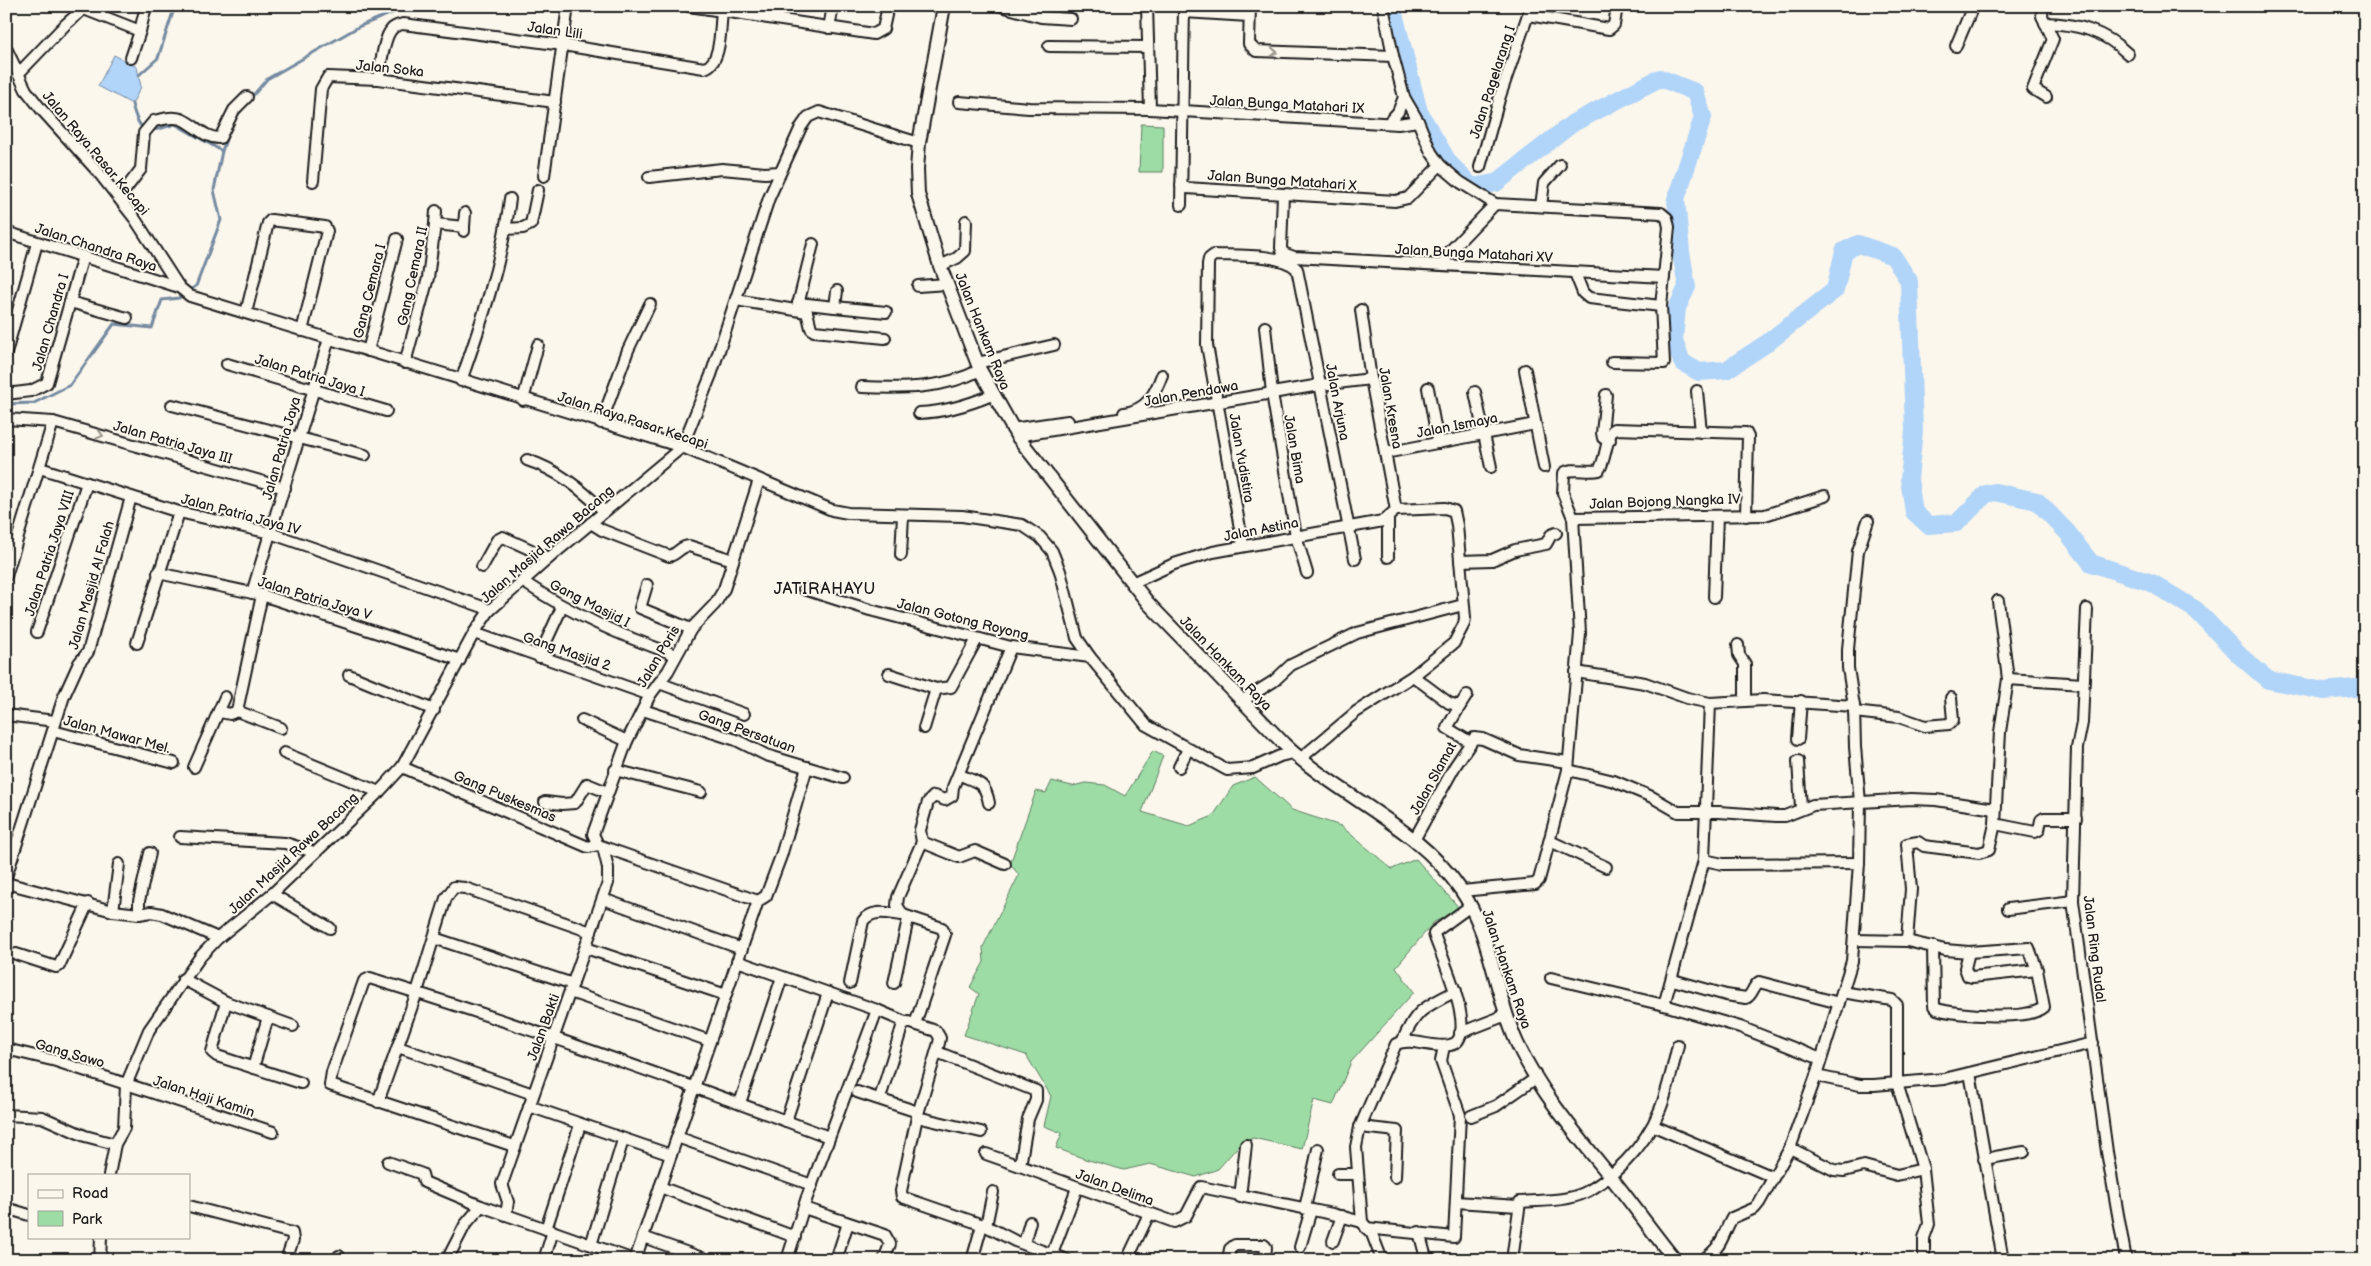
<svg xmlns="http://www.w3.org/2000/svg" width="2371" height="1266" font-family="'Balsamiq Sans',sans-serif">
<rect width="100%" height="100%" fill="#fbf7ec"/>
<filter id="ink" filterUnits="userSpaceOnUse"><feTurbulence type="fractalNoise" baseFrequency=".02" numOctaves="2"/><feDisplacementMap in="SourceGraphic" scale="10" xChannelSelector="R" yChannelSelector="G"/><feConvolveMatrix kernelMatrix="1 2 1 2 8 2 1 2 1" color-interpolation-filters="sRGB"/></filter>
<g filter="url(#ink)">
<g fill="#9ddca5" stroke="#5c7c60">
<polygon points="1141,124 1163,125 1163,172 1139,172"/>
<polygon points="1153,751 1163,756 1142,812 1189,826 1213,816 1233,786 1255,777 1292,810 1341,826 1392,869 1416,859 1461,910 1434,922 1396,967 1414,992 1351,1062 1333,1105 1314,1100 1302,1149 1253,1138 1240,1144 1218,1169 1196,1177 1150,1164 1124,1170 1085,1159 1056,1148 1062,1133 1044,1126 1051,1096 1026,1055 964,1035 979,994 970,987 984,962 983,947 1019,875 1010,864 1036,791 1046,793 1052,781 1072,786 1086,783 1105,785 1125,796"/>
</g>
<polygon fill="#b1d4f9" stroke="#758aa1" points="114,55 137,67 141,87 132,104 98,86"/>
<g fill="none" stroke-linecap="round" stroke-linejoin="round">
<g stroke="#758aa1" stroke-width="3">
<polyline points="139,75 158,58 175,6"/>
<polyline points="250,99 267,79 360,26 409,6"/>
<path d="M 132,104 C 140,136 147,133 175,124 L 222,151"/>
<polyline points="234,120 245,105"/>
<polyline points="6,404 34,403 70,385 114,324 152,328 162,300 179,298 196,286 221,220 214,190 222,151 230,128"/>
</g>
<polyline stroke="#b1d4f9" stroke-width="18" points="1392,6 1419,112 1449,163 1472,187 1496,183 1573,123 1660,78 1695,92 1703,117 1676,199 1681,252 1687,287 1677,308 1674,340 1682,362 1699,372 1726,370 1767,343 1835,290 1844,251 1858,244 1893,256 1909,281 1914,431 1909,479 1914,512 1928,525 1957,523 1986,494 1995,492 2037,501 2067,532 2091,563 2152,583 2196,610 2239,655 2268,680 2324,691 2365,687"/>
<defs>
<g id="minor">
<polyline points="689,6 874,34 883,29 888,6"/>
<polyline points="1001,6 1041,17 1071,19"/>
<polyline points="1147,6 1150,109"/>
<polyline points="1250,6 1249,44 1256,51 1393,56"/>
<polyline points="1383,6 1393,56 1404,97 1418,121 1431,152 1440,165 1460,182 1495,204 1661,213 1667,218 1669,227 1661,306 1664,363 1612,362"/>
<polyline points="2043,6 2042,16 2053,39 2033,89 2046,97"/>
<polyline points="84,9 140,31 146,6"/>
<polyline points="1184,12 1249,16"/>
<polyline points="1529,15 1609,29 1614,25 1617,6"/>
<polyline points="777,19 779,6"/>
<path d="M 2045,23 C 2078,24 2104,31 2128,54"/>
<polyline points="829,28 833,6"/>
<polyline points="1049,46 1148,47"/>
<polyline points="1956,46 1973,6"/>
<polyline points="6,48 26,90 41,109 99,173 135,219 179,287 190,296 682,447 832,510 848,513 962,516 1022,525 1040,537 1052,551 1060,571 1077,638 1090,657 1146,725 1227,770 1253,768 1280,756 1293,753"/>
<polyline points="131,58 140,31"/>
<polyline points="18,74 66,24 87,6"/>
<path d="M 378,79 C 381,67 383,38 392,29 C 394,26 399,25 403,24 L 563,45 L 704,68 C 722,64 720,26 722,11"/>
<polyline points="959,102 1029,108 1150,109 1398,124 1418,121"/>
<polyline points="1388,123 1398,112 1404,97"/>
<polyline points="1480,167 1500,96 1531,6"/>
<polyline points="544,176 568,6"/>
<polyline points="649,177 722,169 765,173 779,172"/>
<polyline points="313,181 321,89 328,77 378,79 555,102"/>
<polyline points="1181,185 1186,188 1395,201 1408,198 1440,165"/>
<polyline points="1283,195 1281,248 1283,253 1294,257 1664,277"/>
<path d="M 119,198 L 141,169 L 144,133 L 154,121 C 163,119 172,116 181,119 C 194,124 205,139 220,138 L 234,110 L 247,97"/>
<polyline points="1181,205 1184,6"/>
<polyline points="1541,206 1544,183 1560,165"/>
<polyline points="435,224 436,211"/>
<polyline points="464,227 465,213"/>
<polyline points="506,229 523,228 531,224 538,190"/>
<polyline points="6,232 179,287"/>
<polyline points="1444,264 1448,253 1495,204"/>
<polyline points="940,266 957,258 965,251 966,221"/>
<polyline points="1575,273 1583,293 1589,298 1661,306"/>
<polyline points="918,286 947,284"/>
<polyline points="736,300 807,312 811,328 814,331 885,338"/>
<polyline points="70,302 127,318"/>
<polyline points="798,303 835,307 837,291"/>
<polyline points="835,307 886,312"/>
<polyline points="797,309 813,244"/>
<polyline points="1361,310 1371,379 1396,510"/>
<polyline points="246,313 268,223 271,220 325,227 327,231 302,331"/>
<polyline points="1265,327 1272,393 1296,536 1307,573"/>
<polyline points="368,351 397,239"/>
<polyline points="6,353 37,243"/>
<polyline points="405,363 428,278 435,224 464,227 464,231"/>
<polyline points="977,363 1054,345"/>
<polyline points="227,364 386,411"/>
<polyline points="1525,370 1544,467"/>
<path d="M 461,381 C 482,321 502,261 510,199"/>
<path d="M 862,387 C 902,389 944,389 980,370"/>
<polyline points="1428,388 1438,443"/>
<polyline points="1697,391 1701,432"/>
<polyline points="1475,392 1491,467"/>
<polyline points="6,394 31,391 47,383 83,256"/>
<polyline points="1606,395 1602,433 1603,438 1610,440"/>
<polyline points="523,400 538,345"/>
<polyline points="172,405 365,455"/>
<path d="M 919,413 C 945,412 968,405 992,395"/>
<path d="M 1124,413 C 1147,410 1155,394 1162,375"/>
<polyline points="6,419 53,422 285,488"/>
<polyline points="601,423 628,350 650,304"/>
<polyline points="1012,429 1068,421"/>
<polyline points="1017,436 1320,385 1371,379"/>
<polyline points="1385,453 1535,424"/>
<path d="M 527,460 C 558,470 581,489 604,511"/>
<polyline points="40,468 179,512 270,533 483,607 489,611"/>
<polyline points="1388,518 1388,557"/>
<polyline points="1573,518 1765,515 1825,496"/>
<path d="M 591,523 L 602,530 L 669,556 C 677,555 680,546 689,546 L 733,560"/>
<path d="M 1243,545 L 1207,345 L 1208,264 L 1209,259 L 1214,255 C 1236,256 1281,253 1297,269 L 1355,559"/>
<polyline points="901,555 903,515"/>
<polyline points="1460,561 1492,560 1515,550 1546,544 1551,535 1556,533"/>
<polyline points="482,567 497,540 503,537 549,558"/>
<polyline points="158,573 262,595 460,660"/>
<polyline points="6,576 53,422"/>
<path d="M 522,581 C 573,615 619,635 676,655"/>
<polyline points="1132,583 1174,564 1213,552 1383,521 1396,510"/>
<polyline points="647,585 640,608 691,629"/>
<polyline points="804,589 870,610 1011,647 1090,657"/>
<polyline points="252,593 329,339"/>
<polyline points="1714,597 1717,516"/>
<polyline points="2087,609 2082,723 2077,748 2073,901 2107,1152 2126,1260"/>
<polyline points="37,632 87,483"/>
<polyline points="474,633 650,695"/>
<polyline points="137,643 179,512"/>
<polyline points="1738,645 1739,655 1745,664 1745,700"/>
<polyline points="539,657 562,607"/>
<polyline points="1576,672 1645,683 1687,698 1710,703 1763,700 1854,706"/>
<polyline points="889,674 936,689 951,687 977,639"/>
<polyline points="349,675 434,710"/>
<polyline points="1413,676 1449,703 1460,706 1447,728 1470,742"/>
<polyline points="2008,679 2083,684"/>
<polyline points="659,683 744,714"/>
<polyline points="1242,701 1274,681 1291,665 1357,633 1463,605"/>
<polyline points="1460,706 1467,695"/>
<polyline points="643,710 736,740 766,755 843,778"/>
<polyline points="237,711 281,728"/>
<polyline points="220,712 230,714 237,711 262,595"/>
<polyline points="1854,712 1899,717 1925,726 1949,724 1953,720 1951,698"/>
<polyline points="6,715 55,721"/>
<polyline points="582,720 627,741"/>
<polyline points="924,728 936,689"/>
<polyline points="53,731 174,763"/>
<polyline points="1798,739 1801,701"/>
<polyline points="284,753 379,792"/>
<polyline points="1300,759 1356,712 1413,676 1454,643 1464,624 1465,618 1457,525 1454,511 1445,508 1396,510"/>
<polyline points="1798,761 1801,808"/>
<polyline points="194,767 225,697"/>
<polyline points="402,767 588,847 598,845"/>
<polyline points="1179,767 1188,749"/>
<polyline points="615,770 701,792"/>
<polyline points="1568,770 1614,781 1652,797 1678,812 1719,812 1776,816 1785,816 1813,805 1911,799 1936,800 1995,809"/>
<path d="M 960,775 C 979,783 985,782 989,803"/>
<polyline points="545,802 562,804 575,803 587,784 607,792"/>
<polyline points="1995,824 2035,832 2039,830 2041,820 2044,818 2076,818"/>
<polyline points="180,837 285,843 314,852"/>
<polyline points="1414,840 1455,766 1474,738 1483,739 1519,755 1568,762"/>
<polyline points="1550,841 1606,867"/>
<polyline points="922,842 959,857 975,851 1005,864"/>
<polyline points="1704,860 1723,864 1859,863"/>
<polyline points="6,877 64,696 79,663 88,652 131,497"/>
<polyline points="6,883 113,911 139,914 151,912 162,914 218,938"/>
<path d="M 1462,891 L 1535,884 L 1539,880 L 1568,770 L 1580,633 L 1573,518 L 1563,493 L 1564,473 C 1571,467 1589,473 1599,470 C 1606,460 1606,436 1614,429 L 1746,433 L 1748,437 L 1746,516"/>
<polyline points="272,894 330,928"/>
<polyline points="603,899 742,949"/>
<polyline points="758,901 766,896 781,856 807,767"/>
<polyline points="2008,909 2073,901"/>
<polyline points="113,911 119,864"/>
<polyline points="139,914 139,901 150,853"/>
<polyline points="434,938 573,984"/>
<path d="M 1854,940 L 1907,941 L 1945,950 L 1969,952 L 2029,948 L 2037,970 L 2044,1007 C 2030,1021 1955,1015 1937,1009 L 1934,1006 L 1933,946"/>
<polyline points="1907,941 1911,889 1907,844 1918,842 1924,846 1979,853 1989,850 1995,824 2000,732 2008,679 1998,601"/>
<polyline points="586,948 726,995"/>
<polyline points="1969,952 1965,968 1968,976 1972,977 2037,970"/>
<polyline points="16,954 56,967 59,966 88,903"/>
<polyline points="737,961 877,1010 905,1022"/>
<polyline points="1551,978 1664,1005 1704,860 1710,703"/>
<polyline points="183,979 226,1002 293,1026"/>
<path d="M 1673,980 L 1726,995 L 1746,998 C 1753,995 1752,987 1759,982 L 1839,1003"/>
<path d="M 850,983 L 863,921 C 873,908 890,914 903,915"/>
<polyline points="894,983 908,919"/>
<polyline points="570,992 710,1041"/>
<polyline points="1842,992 1892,1000 1897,1005 1897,1083 1923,1169 1929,1224 1924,1238 1924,1260"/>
<polyline points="226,1002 212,1052 217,1056 301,1083"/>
<polyline points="1664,1005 1740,1027 1821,1059"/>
<polyline points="915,1024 945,935 942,928 903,915 897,905 898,897 922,842 920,830 928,802 934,796 945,800 952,796 953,787 1011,647"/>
<polyline points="1460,1033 1506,1015"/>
<path d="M 1402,1042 C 1416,1009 1425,1007 1456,991"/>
<polyline points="398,1047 533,1094"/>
<polyline points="6,1049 56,1061 273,1132"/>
<polyline points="937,1052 1036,1091 1036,1100 1028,1119 1020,1166 1174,1222 1186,1216 1201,1187 1332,1214 1362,1222"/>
<polyline points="253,1068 268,1017"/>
<polyline points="1970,1073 2003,1260"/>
<polyline points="1816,1076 1860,1085 1874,1085 1944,1079 2093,1043"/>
<polyline points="857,1092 918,1112"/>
<polyline points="880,1098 903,1024 908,1022 936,1031 940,1038 939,1043 917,1117 901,1191 902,1197 986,1226 1015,1241 1067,1260"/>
<polyline points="378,1102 417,992 446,898 454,887 465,888 591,932"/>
<polyline points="740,1103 782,977"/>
<polyline points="529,1106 671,1155"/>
<polyline points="6,1115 42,1117 85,1136 115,1144"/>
<polyline points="1471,1116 1496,1106 1536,1078"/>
<polyline points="917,1117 981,1132"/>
<polyline points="786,1121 828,993"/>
<polyline points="1654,1126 1773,1177"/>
<polyline points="1360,1127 1397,1131 1395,1177"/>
<polyline points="677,1137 812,1185"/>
<path d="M 514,1146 L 330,1085 L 332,1072 L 364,981 L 370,978 L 376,980 C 529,1027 680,1081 829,1137"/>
<polyline points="1790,1148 1834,1170 1844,1171 1864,1166 1897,1175 1923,1169"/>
<polyline points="986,1154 1020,1166"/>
<polyline points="1984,1159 2024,1152"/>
<polyline points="388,1162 422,1174 424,1182 481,1206 634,1260"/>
<polyline points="1338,1174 1357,1174"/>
<polyline points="109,1175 115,1144 124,1128 126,1085 149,1030 200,957 218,938 272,894 379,792 402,767 474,633 489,611 549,558 682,447 711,375 769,198 801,127 808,117 819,112 919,143"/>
<polyline points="660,1187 795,1237"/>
<polyline points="1240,1197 1246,1145"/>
<polyline points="1456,1202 1518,1206"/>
<polyline points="189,1206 292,1233 293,1240 286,1260"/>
<polyline points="6,1208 29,1215"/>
<polyline points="804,1208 885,1235 890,1244 884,1260"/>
<polyline points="1305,1208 1318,1149"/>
<polyline points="506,1215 508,1202 502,1184 608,883 608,868 603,847"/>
<polyline points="986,1226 993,1192"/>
<polyline points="1366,1228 1454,1237 1460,1115 1441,1061 1444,1046"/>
<polyline points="546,1229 580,1125"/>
<polyline points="1419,1232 1426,1258 1432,1260"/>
<polyline points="643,1237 708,1260"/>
<polyline points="1333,1241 1342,1216"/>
<polyline points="1024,1243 1030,1222"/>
<polyline points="591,1245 623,1140"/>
<polyline points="1300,1247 1311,1210"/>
<polyline points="1052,1254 1077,1188"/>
<polyline points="973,1257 982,1225"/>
<polyline points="100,1260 101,1237"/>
<polyline points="337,1260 339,1256"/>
<polyline points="447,1260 465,1225 481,1206"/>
<polyline points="544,1260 553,1231"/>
<polyline points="635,1260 758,901 598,845 593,834 627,741 650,695 668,671 691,629 715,604 724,589 759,480"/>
<polyline points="787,1260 806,1200 877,1010"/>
<polyline points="836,1260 848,1223"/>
<polyline points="1127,1260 1149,1214"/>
<polyline points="1228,1260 1230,1249 1235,1245 1264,1245 1266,1247 1265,1260"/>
<path d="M 1382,1260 L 1372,1234 L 1362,1222 L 1356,1147 L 1360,1127 L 1396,1044 C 1413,1037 1432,1049 1450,1045 C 1482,1039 1438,950 1434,934 L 1436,931 L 1469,907"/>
<path d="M 1512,1260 L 1520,1202 C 1540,1200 1565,1202 1584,1193 C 1599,1186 1614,1173 1626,1161 C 1661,1125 1667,1092 1678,1045"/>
<path d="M 1703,1260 C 1724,1245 1721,1237 1732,1218 L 1755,1208 L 1759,1203 L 1790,1148 L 1816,1076 L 1852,961 L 1859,863 L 1860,802 L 1855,747 L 1854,706 L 1848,668 L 1848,649 L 1858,551 L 1868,521"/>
</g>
<path id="major" d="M 944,6 L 919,143 L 917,169 L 918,194 L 940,266 L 980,370 L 1017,436 L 1148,603 L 1284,744 C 1339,797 1417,825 1461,890 C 1491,933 1495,995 1517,1043 C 1540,1092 1576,1134 1610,1176 C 1632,1203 1652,1232 1675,1260"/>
</defs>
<use href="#minor" stroke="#1c1c1c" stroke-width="14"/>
<use href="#major" stroke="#1c1c1c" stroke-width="16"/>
<use href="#minor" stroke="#fbf7ec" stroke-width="10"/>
<use href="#major" stroke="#fbf7ec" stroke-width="12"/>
</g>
<defs><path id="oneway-chevron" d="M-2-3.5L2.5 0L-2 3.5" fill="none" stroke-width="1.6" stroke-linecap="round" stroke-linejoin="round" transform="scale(1.25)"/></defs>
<g stroke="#97948e">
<use href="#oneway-chevron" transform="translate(1274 52) rotate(2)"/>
<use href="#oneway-chevron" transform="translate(100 435) rotate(16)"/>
</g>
</g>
<g text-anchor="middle" stroke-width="4" stroke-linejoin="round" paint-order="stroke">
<g font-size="14" fill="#1c1c1c" stroke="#fbf7ec">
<text transform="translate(555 30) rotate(8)" y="5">Jalan Lili</text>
<text transform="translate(390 68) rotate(6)" y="5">Jalan Soka</text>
<text transform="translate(1492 82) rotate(-72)" y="5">Jalan Pagelarang I</text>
<text transform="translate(1287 104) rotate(3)" y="5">Jalan Bunga Matahari IX</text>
<text transform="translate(96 153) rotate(50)" y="5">Jalan Raya Pasar Kecapi</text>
<text transform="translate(1282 180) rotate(4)" y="5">Jalan Bunga Matahari X</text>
<text transform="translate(96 247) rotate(18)" y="5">Jalan Chandra Raya</text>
<text transform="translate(1474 253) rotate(3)" y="5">Jalan Bunga Matahari XV</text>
<text transform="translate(412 276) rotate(-78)" y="5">Gang Cemara II</text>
<text transform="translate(369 291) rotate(-76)" y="5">Gang Cemara I</text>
<text transform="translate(50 322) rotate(-74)" y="5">Jalan Chandra I</text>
<text transform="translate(983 331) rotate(68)" y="5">Jalan Hankam Raya</text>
<text transform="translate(310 375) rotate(17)" y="5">Jalan Patria Jaya I</text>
<text transform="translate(1191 393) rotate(-10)" y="5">Jalan Pendawa</text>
<text transform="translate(1338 402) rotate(79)" y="5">Jalan Arjuna</text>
<text transform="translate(1391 408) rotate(80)" y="5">Jalan Kresna</text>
<text transform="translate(633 420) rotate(18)" y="5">Jalan Raya Pasar Kecapi</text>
<text transform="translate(1457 425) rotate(-11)" y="5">Jalan Ismaya</text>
<text transform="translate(173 442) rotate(16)" y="5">Jalan Patria Jaya III</text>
<text transform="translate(281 448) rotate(-74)" y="5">Jalan Patria Jaya</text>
<text transform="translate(1295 449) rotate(80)" y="5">Jalan Bima</text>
<text transform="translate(1242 458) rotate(80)" y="5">Jalan Yudistira</text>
<text transform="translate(1665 501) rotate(-2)" y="5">Jalan Bojong Nangka IV</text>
<text transform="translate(241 514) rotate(15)" y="5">Jalan Patria Jaya IV</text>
<text transform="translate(1261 529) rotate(-11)" y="5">Jalan Astina</text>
<text transform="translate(547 544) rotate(-41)" y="5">Jalan Masjid Rawa Bacang</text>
<text transform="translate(49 553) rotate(-72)" y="5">Jalan Patria Jaya VIII</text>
<text transform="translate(91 585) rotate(-74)" y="5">Jalan Masjid Al Falah</text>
<text transform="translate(315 598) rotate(17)" y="5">Jalan Patria Jaya V</text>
<text transform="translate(590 603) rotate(27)" y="5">Gang Masjid I</text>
<text transform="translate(963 619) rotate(14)" y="5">Jalan Gotong Royong</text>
<text transform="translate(567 651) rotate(19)" y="5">Gang Masjid 2</text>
<text transform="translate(658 656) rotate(-59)" y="5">Jalan Poris</text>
<text transform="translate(1226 663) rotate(46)" y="5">Jalan Hankam Raya</text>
<text transform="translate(747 731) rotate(20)" y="5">Gang Persatuan</text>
<text transform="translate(117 734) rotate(15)" y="5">Jalan Mawar Mel.</text>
<text transform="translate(1433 778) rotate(-61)" y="5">Jalan Slamat</text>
<text transform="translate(505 796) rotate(23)" y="5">Gang Puskesmas</text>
<text transform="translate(293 853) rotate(-43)" y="5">Jalan Masjid Rawa Bacang</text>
<text transform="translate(2095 949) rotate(83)" y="5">Jalan Ring Rudal</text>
<text transform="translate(1507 969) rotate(71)" y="5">Jalan Hankam Raya</text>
<text transform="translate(543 1027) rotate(-70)" y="5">Jalan Bakti</text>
<text transform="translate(70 1053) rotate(16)" y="5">Gang Sawo</text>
<text transform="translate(204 1096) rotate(18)" y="5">Jalan Haji Kamin</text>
<text transform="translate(1115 1187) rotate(20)" y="5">Jalan Delima</text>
</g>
<g font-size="16" letter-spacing="1" fill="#1c1c1c" stroke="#fbf7ec">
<text x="825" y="594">JATIRAHAYU</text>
</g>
</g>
<rect width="2371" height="1266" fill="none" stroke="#fbf7ec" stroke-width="25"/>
<rect x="12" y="12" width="2346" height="1241" fill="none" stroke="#1c1c1c" stroke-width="2" filter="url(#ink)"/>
<rect x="28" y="1174" width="162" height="65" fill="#fbf7ec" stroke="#a29f99"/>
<rect x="38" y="1190" width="25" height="8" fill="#fbf7ec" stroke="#a29f99"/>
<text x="72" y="1198" font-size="15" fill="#1c1c1c">Road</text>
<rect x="38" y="1211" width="25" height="15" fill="#9ddca5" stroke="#a29f99"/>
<text x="72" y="1224" font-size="15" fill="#1c1c1c">Park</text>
</svg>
